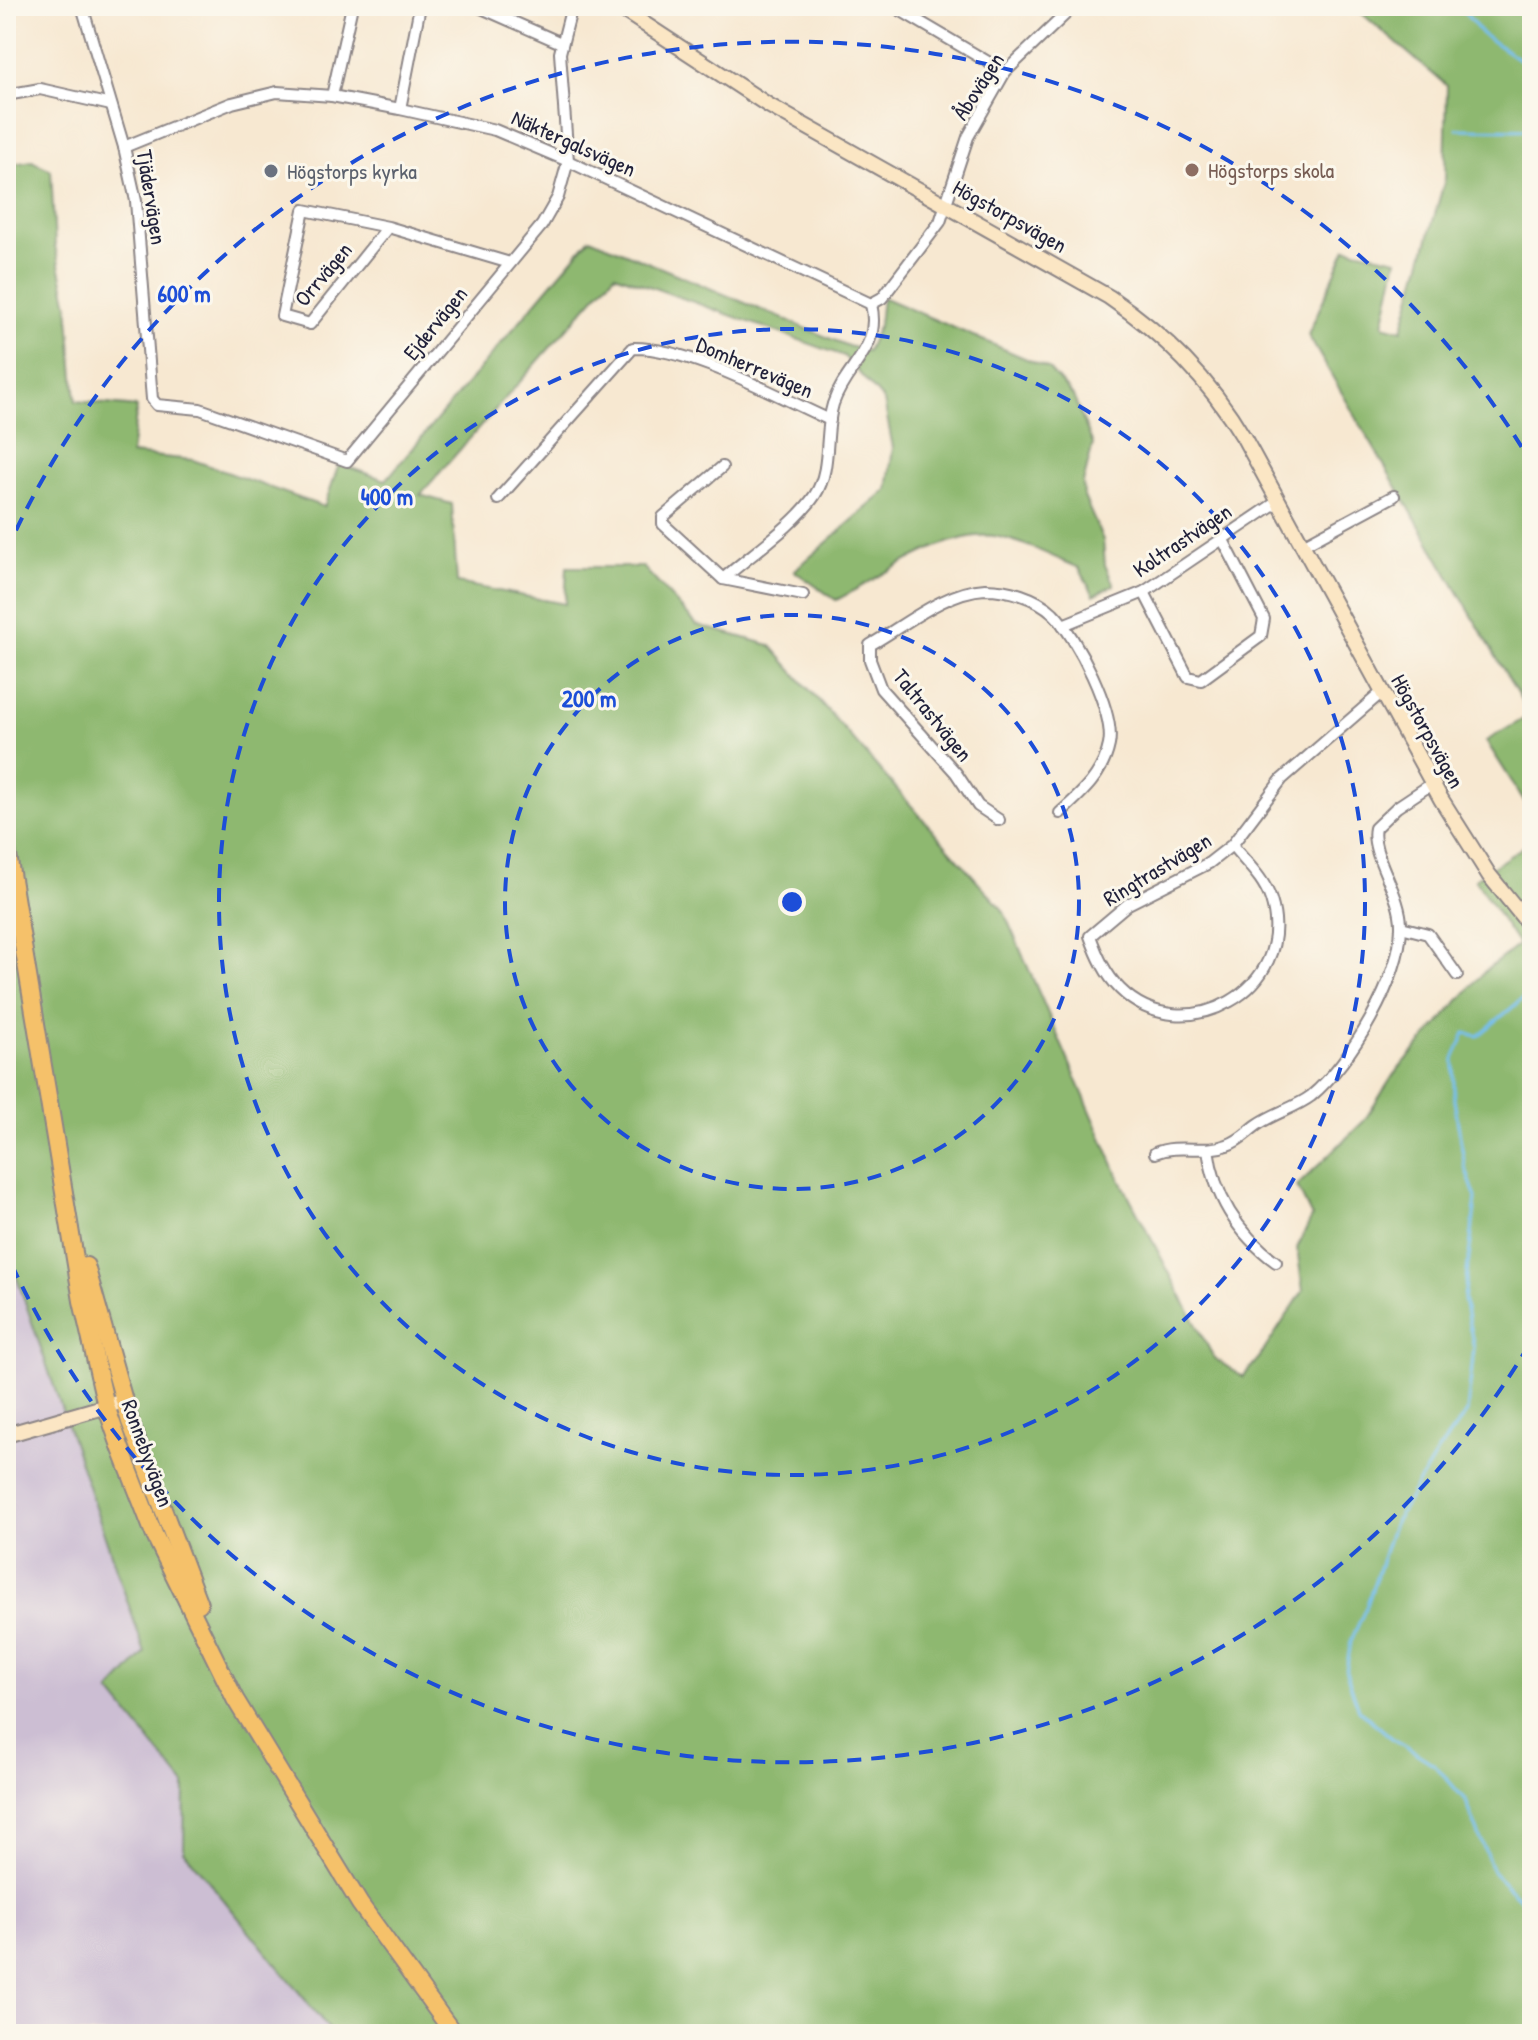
<svg xmlns="http://www.w3.org/2000/svg" width="1538" height="2040" font-family="'Patrick Hand',sans-serif">
<rect width="100%" height="100%" fill="#fbf7ec"/>
<filter id="ink" filterUnits="userSpaceOnUse"><feTurbulence type="fractalNoise" baseFrequency=".0125" numOctaves="2"/><feDisplacementMap in="SourceGraphic" scale="16" xChannelSelector="R" yChannelSelector="G"/><feConvolveMatrix kernelMatrix="1 2 1 2 8 2 1 2 1" color-interpolation-filters="sRGB"/></filter>
<filter id="wash" filterUnits="userSpaceOnUse"><feTurbulence type="fractalNoise" baseFrequency=".006" numOctaves="4" result="noise"/><feDisplacementMap in="SourceGraphic" scale="32" xChannelSelector="R" yChannelSelector="G"/><feGaussianBlur stdDeviation="1.8" result="paint"/><feColorMatrix in="noise" values="0 0 0 0 0 0 0 0 0 0 0 0 0 0 0 0 0 1.4 0 .05"/><feComposite in="paint" operator="in"/></filter>
<g filter="url(#wash)">
<rect width="100%" height="100%" fill="#f7e8d1"/>
<polygon fill="#ccbed3" points="6,1246 145,1654 110,1691 185,1785 185,1852 333,2034 6,2034"/>
<g fill="#8eb870" stroke="#586d56" stroke-width="2">
<polygon points="1353,6 1532,6 1532,813 1486,741 1530,715 1308,335 1346,248 1397,259 1383,325 1402,330 1445,179 1447,86"/>
<path d="M 32,161 L 51,170 L 55,246 L 68,305 L 76,401 L 137,407 L 131,454 L 193,460 L 324,507 L 339,464 L 386,480 L 590,238 L 848,346 L 867,351 L 879,325 L 882,297 L 1048,368 L 1073,396 L 1093,444 L 1083,483 L 1084,497 L 1103,540 L 1105,565 L 1114,585 L 1094,595 L 1079,568 C 1053,557 1026,543 999,537 C 950,526 879,579 836,600 L 794,571 L 887,490 L 893,448 L 884,401 L 844,356 L 615,274 L 420,495 L 452,504 L 457,583 L 565,604 L 567,567 L 643,567 L 697,625 L 770,645 L 1003,910 L 1120,1179 L 1214,1358 L 1243,1377 L 1259,1358 L 1303,1291 L 1297,1248 L 1312,1217 L 1297,1186 L 1364,1121 L 1394,1074 L 1485,971 L 1518,945 L 1475,879 L 1532,841 L 1532,2034 L 333,2034 L 184,1851 L 185,1785 L 110,1691 L 145,1653 L 6,1246 L 6,165 Z"/>
</g>
<g fill="none" stroke-linecap="round" stroke-linejoin="round">
<g stroke="#77c0ef" stroke-width="3">
<polyline points="1466,6 1465,13 1482,34 1532,68"/>
<polyline points="1457,129 1532,130"/>
<polyline points="1532,580 1528,615 1532,620"/>
<polyline points="1532,991 1478,1036 1465,1033 1454,1059 1454,1100 1465,1167 1476,1198 1464,1299 1474,1348 1467,1412 1438,1451 1393,1525 1367,1605 1351,1641 1346,1672 1359,1710 1392,1738 1435,1765 1466,1801 1494,1874 1532,1910"/>
</g>
</g>
</g>
<g filter="url(#ink)">
<g fill="none" stroke-linecap="round" stroke-linejoin="round">
<defs>
<g id="street">
<polyline points="82,6 124,147 136,201 152,399 157,405 200,409 347,461 542,225 558,197 568,161 560,53 572,6"/>
<polyline points="477,6 561,43"/>
<polyline points="893,6 1005,72"/>
<polyline points="6,95 40,89 111,105"/>
<polyline points="332,96 352,6"/>
<polyline points="400,109 420,6"/>
<polyline points="124,147 232,103 277,92 332,96 400,109 495,130 568,161 871,304 882,298 940,222 968,137 1005,72 1074,6"/>
<polyline points="388,227 310,324 282,316 304,210 388,227 510,263"/>
<path d="M 722,467 L 663,517 L 663,524 L 723,579 C 750,555 795,525 815,495 C 832,469 824,433 833,404 C 846,365 882,350 871,304"/>
<path d="M 498,499 L 633,348 C 690,347 778,397 830,420"/>
<polyline points="1301,546 1394,496"/>
<polyline points="723,579 803,595"/>
<polyline points="1144,592 1188,677 1201,680 1261,636 1264,619 1222,538"/>
<polyline points="1063,625 1144,592 1277,502"/>
<path d="M 999,820 L 978,806 L 956,773 L 881,689 L 870,660 L 870,645 C 904,626 945,591 985,589 C 1008,589 1036,597 1053,613 C 1076,636 1116,713 1109,745 C 1103,775 1081,794 1060,813"/>
<path d="M 1232,845 C 1246,863 1264,878 1271,900 C 1299,989 1183,1052 1120,989 C 1105,974 1097,955 1090,936 L 1128,904 L 1209,863 L 1232,845 L 1282,779 L 1381,693"/>
<polyline points="1401,927 1428,934 1457,975"/>
<path d="M 1208,1149 C 1214,1196 1237,1233 1276,1262"/>
<path d="M 1155,1153 C 1179,1143 1204,1154 1227,1145 C 1240,1141 1247,1132 1257,1125 C 1274,1113 1295,1108 1311,1096 C 1351,1063 1400,979 1401,927 C 1402,894 1369,854 1375,828 L 1397,807 L 1433,783"/>
</g>
<g id="secondary">
<path d="M 617,6 L 768,105 L 1109,297 C 1165,335 1209,379 1244,438 L 1441,799 L 1489,875 L 1532,928"/>
<polyline points="6,1435 117,1403"/>
</g>
<g id="primary">
<polyline points="6,843 82,1301 106,1406 121,1449 154,1534 235,1699 360,1904 454,2034"/>
<polyline points="86,1266 130,1422 199,1604"/>
</g>
</defs>
<use href="#street" stroke="#8c8586" stroke-width="14"/>
<use href="#secondary" stroke="#8c8586" stroke-width="18"/>
<use href="#primary" stroke="#8c8586" stroke-width="20"/>
<use href="#street" stroke="#fff" stroke-width="10"/>
<use href="#secondary" stroke="#fbe6c4" stroke-width="14"/>
<use href="#primary" stroke="#f5c16b" stroke-width="16"/>
</g>
</g>
<g fill="none" stroke="#1d4ed8" stroke-width="4" stroke-dasharray="14 10">
<circle cx="792" cy="902" r="287"/>
<circle cx="792" cy="902" r="573"/>
<path d="M1529 1345A860 860 0 0 1 6 1252M6 552A860 860 0 0 1 1529 459"/>
</g>
<circle fill="#8d6e63" stroke="#fbf7ec" stroke-width="3" cx="1192" cy="170" r="8"/>
<circle fill="#6b7280" stroke="#fbf7ec" stroke-width="3" cx="271" cy="171" r="8"/>
<g text-anchor="middle" stroke-width="6" stroke-linejoin="round" paint-order="stroke">
<g font-size="22" fill="#22223b" stroke="#fbf7ec">
<text transform="translate(978 86) rotate(-57)" y="8">Åbovägen</text>
<text transform="translate(574 143) rotate(24)" y="8">Näktergalsvägen</text>
<text transform="translate(152 197) rotate(81)" y="8">Tjädervägen</text>
<text transform="translate(1010 216) rotate(29)" y="8">Högstorpsvägen</text>
<text transform="translate(323 274) rotate(-50)" y="8">Orrvägen</text>
<text transform="translate(435 323) rotate(-51)" y="8">Ejdervägen</text>
<text transform="translate(755 367) rotate(23)" y="8">Domherrevägen</text>
<text transform="translate(1182 540) rotate(-34)" y="8">Koltrastvägen</text>
<text transform="translate(933 715) rotate(51)" y="8">Taltrastvägen</text>
<text transform="translate(1428 731) rotate(61)" y="8">Högstorpsvägen</text>
<text transform="translate(1157 869) rotate(-31)" y="8">Ringtrastvägen</text>
<text transform="translate(148 1453) rotate(70)" y="8">Ronnebyvägen</text>
</g>
<g font-size="22" fill="#785e54" stroke="#fbf7ec" text-anchor="start">
<text x="1208" y="178">Högstorps skola</text>
</g>
<g font-size="22" fill="#5b616d" stroke="#fbf7ec" text-anchor="start">
<text x="287" y="179">Högstorps kyrka</text>
</g>
</g>
<circle cx="792" cy="902" r="12" fill="#1d4ed8" stroke="#fbf7ec" stroke-width="4"/>
<g font-size="24" text-anchor="middle" font-weight="bold" fill="#1d4ed8" stroke="#fbf7ec" stroke-width="6" stroke-linejoin="round" paint-order="stroke">
<text x="184" y="302">600 m</text>
<text x="387" y="505">400 m</text>
<text x="589" y="707">200 m</text>
</g>
<rect width="1538" height="2040" fill="none" stroke="#fbf7ec" stroke-width="32"/>
</svg>
